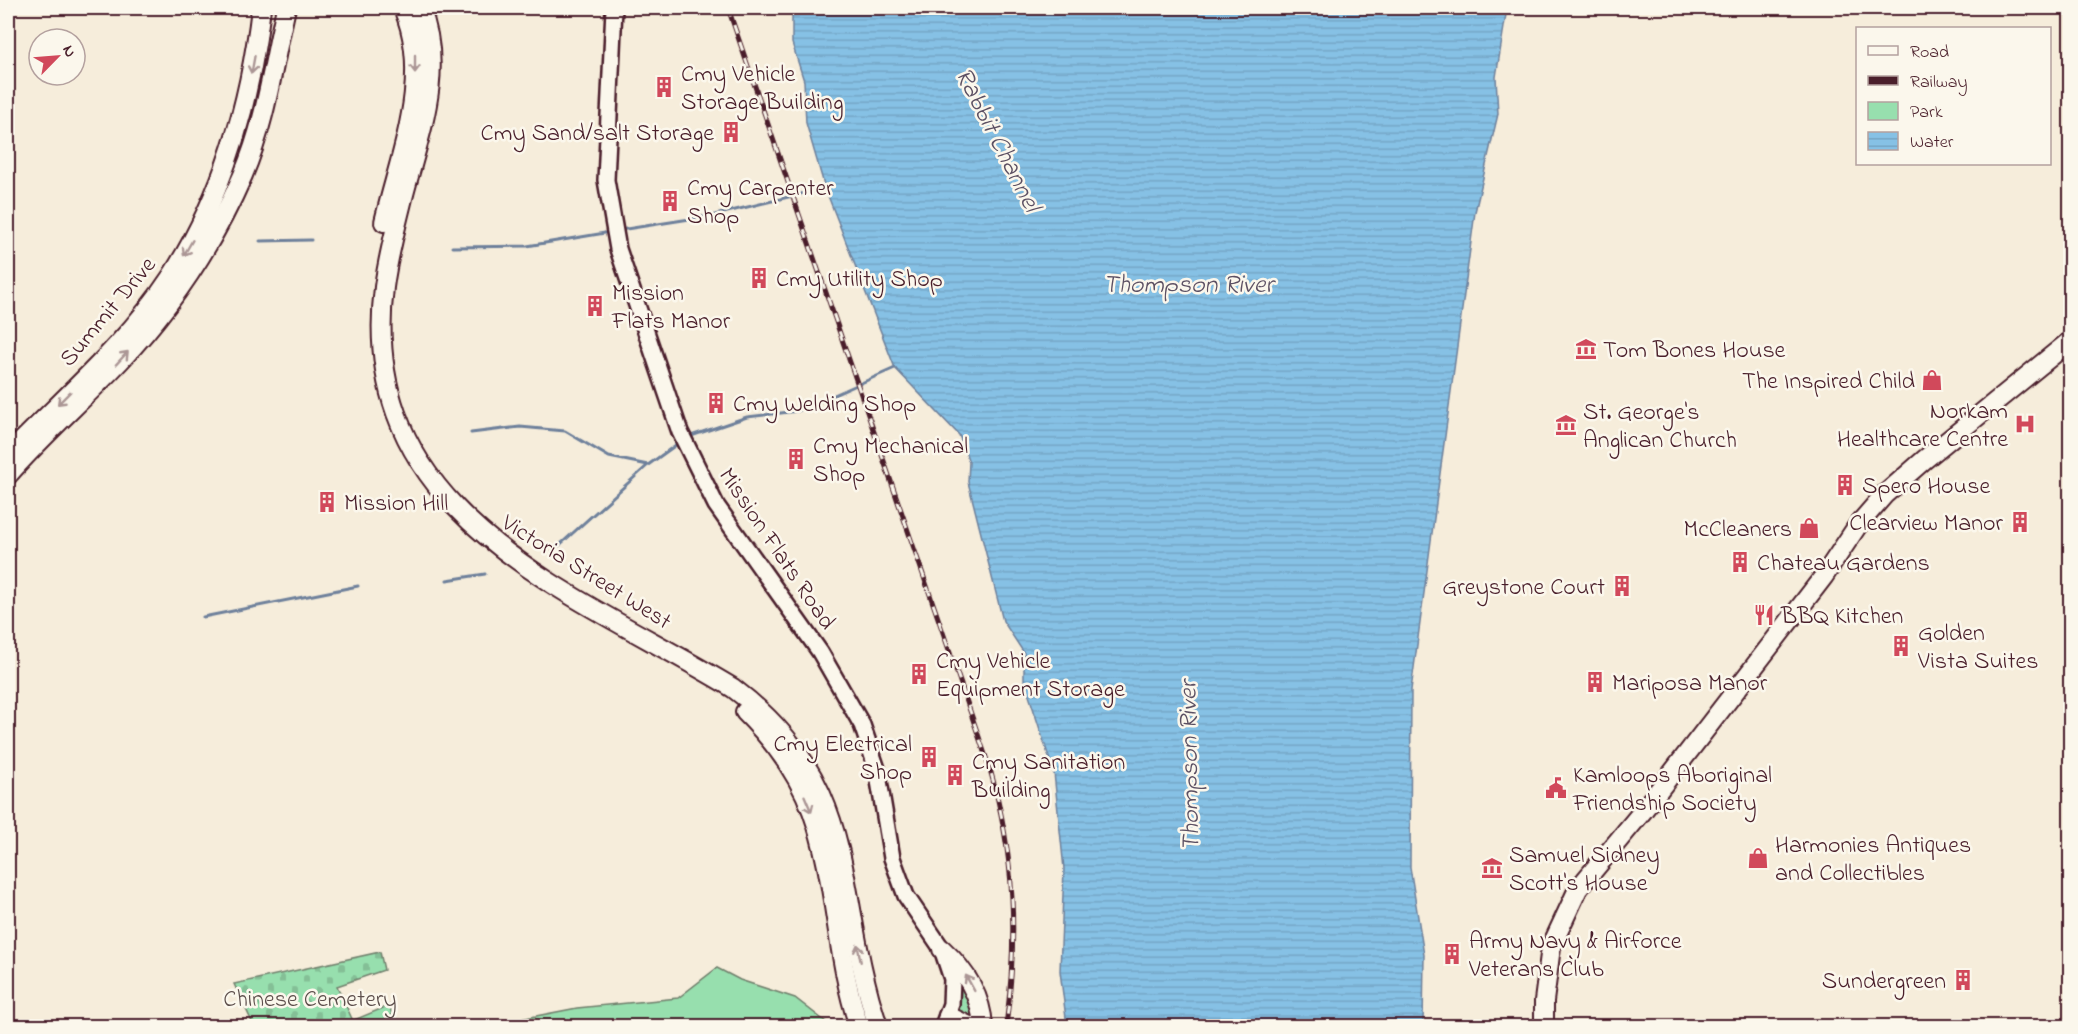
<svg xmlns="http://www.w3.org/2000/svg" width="2078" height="1034" font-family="'Indie Flower',sans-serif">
<defs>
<pattern id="cemetery-stones" width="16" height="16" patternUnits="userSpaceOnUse" patternTransform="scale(1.5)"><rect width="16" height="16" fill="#97dfae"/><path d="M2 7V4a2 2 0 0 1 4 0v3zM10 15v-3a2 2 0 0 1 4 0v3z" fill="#84bf96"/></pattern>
<pattern id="water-rules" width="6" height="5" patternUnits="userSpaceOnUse" patternTransform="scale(1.5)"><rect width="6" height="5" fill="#86c1e5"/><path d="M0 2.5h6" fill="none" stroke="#75a5c5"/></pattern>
</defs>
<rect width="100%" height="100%" fill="#f6eddb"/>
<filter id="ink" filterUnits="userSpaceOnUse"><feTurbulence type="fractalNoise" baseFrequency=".0167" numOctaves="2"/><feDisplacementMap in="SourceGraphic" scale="12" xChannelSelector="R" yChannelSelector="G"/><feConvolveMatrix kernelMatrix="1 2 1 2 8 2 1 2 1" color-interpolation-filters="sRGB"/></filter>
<g filter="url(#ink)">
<g fill="#97dfae" stroke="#707f6c" stroke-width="1.5">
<polygon points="717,968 740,980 795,998 831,1026 485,1026 577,1008 678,998"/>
<polygon points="960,978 976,1020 959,1012"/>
<polygon points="390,1005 394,1026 340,1026"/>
</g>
<polygon fill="url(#cemetery-stones)" stroke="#707f6c" stroke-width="1.5" points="380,952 384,970 337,986 353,1021 340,1026 254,1026 234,984"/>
<polygon fill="url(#water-rules)" stroke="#6e809b" stroke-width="1.5" points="792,8 1507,8 1496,77 1498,114 1475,212 1411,690 1410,867 1424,955 1423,1026 1067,1026 1060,971 1064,869 1054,773 1024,680 1024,653 1003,621 968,482 969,462 959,435 895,368 825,188 806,123 804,81 792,43"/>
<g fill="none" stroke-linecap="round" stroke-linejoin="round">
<g stroke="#6e809b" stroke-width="3">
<polyline points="620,230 715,215 825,188"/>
<polyline points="260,241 311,240"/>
<polyline points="452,247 527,246 611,232"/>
<polyline points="8,393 9,393"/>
<polyline points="471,433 520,427 565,431 609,457 648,465"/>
<polyline points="688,437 747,417 798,411 895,368"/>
<polyline points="553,551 648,465 680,442"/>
<polyline points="447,580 485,574"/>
<polyline points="203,617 358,586"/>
<polyline points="766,1026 772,1026"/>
</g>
<defs>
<polyline id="minor" points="614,8 606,180 618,249 680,432 716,505 820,652 862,725 877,769 892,858 906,896 942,949 952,979 951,1004 943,1026"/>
<g id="major">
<path d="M 420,8 C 446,71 419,135 403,198 C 396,227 388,256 384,287 C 356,518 574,591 733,688 C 864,786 833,892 878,1026"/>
<path d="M 384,222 C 400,154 433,76 403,8"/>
<path d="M 8,455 C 63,398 127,344 171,277 C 223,196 250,103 261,8"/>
<path d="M 8,475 C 43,435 83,400 120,361 C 171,307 213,244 243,175 C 266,122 273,64 286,8"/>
<path d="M 745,712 C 773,740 798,773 812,811 C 837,880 835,956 859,1026"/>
<path d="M 942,949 C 965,970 981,994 983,1026"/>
<polyline points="948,1016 969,1026"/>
<polyline points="1544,1026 1544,1001 1551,947 1578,889 1642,812 1824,576 1858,525 1884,495 1924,460 2070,341"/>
</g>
</defs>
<use href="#minor" stroke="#4a1f2b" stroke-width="20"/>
<use href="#major" stroke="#4a1f2b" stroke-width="22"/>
<use href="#minor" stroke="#fbf7ec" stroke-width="15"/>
<use href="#major" stroke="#fbf7ec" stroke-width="18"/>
<defs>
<path id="rail" d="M 728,8 L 990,769 C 1015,858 1018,935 1006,1026"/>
</defs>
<use href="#rail" stroke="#4a1f2b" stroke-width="5"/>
<use href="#rail" stroke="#fbf7ec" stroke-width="3" stroke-dasharray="9" stroke-linecap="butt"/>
</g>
<defs><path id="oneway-shaft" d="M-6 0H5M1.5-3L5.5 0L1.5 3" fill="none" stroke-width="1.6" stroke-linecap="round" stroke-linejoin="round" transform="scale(1.5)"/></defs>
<g stroke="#ab9695">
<use href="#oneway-shaft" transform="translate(415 64) rotate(90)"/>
<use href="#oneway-shaft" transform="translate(253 65) rotate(100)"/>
<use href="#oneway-shaft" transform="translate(188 248) rotate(120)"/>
<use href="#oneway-shaft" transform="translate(122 358) rotate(-47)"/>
<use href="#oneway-shaft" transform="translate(64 398) rotate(135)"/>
<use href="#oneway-shaft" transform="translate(808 804) rotate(67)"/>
<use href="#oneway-shaft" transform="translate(859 953) rotate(-101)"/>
<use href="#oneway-shaft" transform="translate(970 983) rotate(-119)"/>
</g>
</g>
<defs>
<symbol id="building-bare" viewBox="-9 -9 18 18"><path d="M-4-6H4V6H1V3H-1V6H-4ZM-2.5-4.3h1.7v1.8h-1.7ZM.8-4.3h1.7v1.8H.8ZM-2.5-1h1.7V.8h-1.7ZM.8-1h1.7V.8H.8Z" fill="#d1495b" stroke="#fbf7ec" stroke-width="2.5" paint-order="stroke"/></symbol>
<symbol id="museum-bare" viewBox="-9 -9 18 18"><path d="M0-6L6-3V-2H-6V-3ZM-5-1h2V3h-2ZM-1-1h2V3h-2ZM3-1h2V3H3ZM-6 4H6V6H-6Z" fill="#d1495b" stroke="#fbf7ec" stroke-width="2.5" paint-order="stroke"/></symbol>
<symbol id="shop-bare" viewBox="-9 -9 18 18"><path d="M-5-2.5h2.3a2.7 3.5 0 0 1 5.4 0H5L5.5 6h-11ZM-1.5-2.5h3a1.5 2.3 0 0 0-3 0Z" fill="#d1495b" stroke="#fbf7ec" stroke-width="2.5" paint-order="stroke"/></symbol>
<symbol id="hospital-bare" viewBox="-9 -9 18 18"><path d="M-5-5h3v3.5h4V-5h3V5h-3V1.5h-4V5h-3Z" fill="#d1495b" stroke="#fbf7ec" stroke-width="2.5" paint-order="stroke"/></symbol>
<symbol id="restaurant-bare" viewBox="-9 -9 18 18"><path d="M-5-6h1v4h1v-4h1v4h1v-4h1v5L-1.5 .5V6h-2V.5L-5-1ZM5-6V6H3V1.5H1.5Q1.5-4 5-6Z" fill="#d1495b" stroke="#fbf7ec" stroke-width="2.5" paint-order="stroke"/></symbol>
<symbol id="civic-bare" viewBox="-9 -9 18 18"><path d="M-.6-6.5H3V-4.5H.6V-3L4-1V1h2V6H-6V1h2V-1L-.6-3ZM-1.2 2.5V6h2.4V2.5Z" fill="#d1495b" stroke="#fbf7ec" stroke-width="2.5" paint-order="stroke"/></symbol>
</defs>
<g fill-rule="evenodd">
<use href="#building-bare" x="649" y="72" width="30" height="30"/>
<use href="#building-bare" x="716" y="117" width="30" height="30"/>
<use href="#building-bare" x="655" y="186" width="30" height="30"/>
<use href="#building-bare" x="744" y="263" width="30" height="30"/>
<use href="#building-bare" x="580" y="291" width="30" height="30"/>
<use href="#museum-bare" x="1571" y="334" width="30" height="30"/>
<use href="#shop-bare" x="1917" y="365" width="30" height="30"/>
<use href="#building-bare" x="701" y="388" width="30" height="30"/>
<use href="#hospital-bare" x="2010" y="409" width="30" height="30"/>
<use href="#museum-bare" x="1551" y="410" width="30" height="30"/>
<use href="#building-bare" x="781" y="444" width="30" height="30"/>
<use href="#building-bare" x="1830" y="470" width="30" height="30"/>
<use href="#building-bare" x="312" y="487" width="30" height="30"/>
<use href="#building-bare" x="2005" y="507" width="30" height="30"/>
<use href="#shop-bare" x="1794" y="513" width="30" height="30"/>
<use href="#building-bare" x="1725" y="547" width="30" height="30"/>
<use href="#building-bare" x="1607" y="571" width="30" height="30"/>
<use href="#restaurant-bare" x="1749" y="600" width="30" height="30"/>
<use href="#building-bare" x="1886" y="631" width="30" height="30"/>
<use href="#building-bare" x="904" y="659" width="30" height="30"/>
<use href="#building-bare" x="1580" y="667" width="30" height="30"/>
<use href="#building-bare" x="914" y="742" width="30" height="30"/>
<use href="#building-bare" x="940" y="760" width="30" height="30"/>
<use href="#civic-bare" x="1541" y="773" width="30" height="30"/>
<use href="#shop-bare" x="1743" y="843" width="30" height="30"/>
<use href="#museum-bare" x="1477" y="853" width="30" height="30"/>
<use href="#building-bare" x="1437" y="939" width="30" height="30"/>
<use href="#building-bare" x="1948" y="965" width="30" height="30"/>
</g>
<g text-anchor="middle" stroke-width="5" stroke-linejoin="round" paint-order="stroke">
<g font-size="24" fill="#4a1f2b" stroke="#fbf7ec" text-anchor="start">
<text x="681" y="81">Cmy Vehicle<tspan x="681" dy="28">Storage Building</tspan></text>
<text x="714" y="140" text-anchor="end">Cmy Sand/salt Storage</text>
<text x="687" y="195">Cmy Carpenter<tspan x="687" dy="28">Shop</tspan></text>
<text x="776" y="286">Cmy Utility Shop</text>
<text x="612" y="300">Mission<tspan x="612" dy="28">Flats Manor</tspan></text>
<text x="1603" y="357">Tom Bones House</text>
<text x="1915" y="388" text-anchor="end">The Inspired Child</text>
<text x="733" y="411">Cmy Welding Shop</text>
<text x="2008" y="418" text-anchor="end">Norkam<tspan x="2008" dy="28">Healthcare Centre</tspan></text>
<text x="1583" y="419">St. George's<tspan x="1583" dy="28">Anglican Church</tspan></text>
<text x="813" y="453">Cmy Mechanical<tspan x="813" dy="28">Shop</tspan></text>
<text x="1862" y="493">Spero House</text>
<text x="344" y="510">Mission Hill</text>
<text x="2003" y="530" text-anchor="end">Clearview Manor</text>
<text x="1792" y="536" text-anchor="end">McCleaners</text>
<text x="1757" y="570">Chateau Gardens</text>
<text x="1605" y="594" text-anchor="end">Greystone Court</text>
<text x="1781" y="623">BBQ Kitchen</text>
<text x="1918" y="640">Golden<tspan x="1918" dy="28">Vista Suites</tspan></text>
<text x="936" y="668">Cmy Vehicle<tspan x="936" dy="28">Equipment Storage</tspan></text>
<text x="1612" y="690">Mariposa Manor</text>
<text x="912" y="751" text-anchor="end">Cmy Electrical<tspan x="912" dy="28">Shop</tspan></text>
<text x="972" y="769">Cmy Sanitation<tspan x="972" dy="28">Building</tspan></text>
<text x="1573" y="782">Kamloops Aboriginal<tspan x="1573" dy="28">Friendship Society</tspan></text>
<text x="1775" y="852">Harmonies Antiques<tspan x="1775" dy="28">and Collectibles</tspan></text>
<text x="1509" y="862">Samuel Sidney<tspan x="1509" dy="28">Scott's House</tspan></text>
<text x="1469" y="948">Army Navy &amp; Airforce<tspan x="1469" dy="28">Veterans Club</tspan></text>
<text x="1946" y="988" text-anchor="end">Sundergreen</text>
</g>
<g font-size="24" fill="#4a1f2b" stroke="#fbf7ec">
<text transform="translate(107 311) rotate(-50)" y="8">Summit Drive</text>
<text transform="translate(778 548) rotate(56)" y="8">Mission Flats Road</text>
<text transform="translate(587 571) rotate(32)" y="8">Victoria Street West</text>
</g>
<g font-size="24" fill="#5d4f4c" stroke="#fbf7ec">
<text x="310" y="1006">Chinese Cemetery</text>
</g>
<g font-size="26" font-style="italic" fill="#5c5063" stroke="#fbf7ec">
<text transform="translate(999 139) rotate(63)" y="9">Rabbit Channel</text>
<text x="1188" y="292">Thompson River</text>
<text transform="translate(1188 766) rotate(-91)" y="9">Thompson River</text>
</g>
</g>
<rect width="2078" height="1034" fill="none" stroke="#fbf7ec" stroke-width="30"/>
<rect x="15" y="15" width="2048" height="1004" fill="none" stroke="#4a1f2b" stroke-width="2" filter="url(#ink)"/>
<rect x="1856" y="27" width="195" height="138" fill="#fbf7ec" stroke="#b4a19f" stroke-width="1.5"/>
<rect x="1868" y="46" width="30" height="9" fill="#fbf7ec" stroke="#b4a19f" stroke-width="1.5"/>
<text x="1910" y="57" font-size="18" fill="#4a1f2b">Road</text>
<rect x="1868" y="76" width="30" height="9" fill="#4a1f2b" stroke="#b4a19f" stroke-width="1.5"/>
<text x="1910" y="87" font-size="18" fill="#4a1f2b">Railway</text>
<rect x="1868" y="102" width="30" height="18" fill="#97dfae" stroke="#b4a19f" stroke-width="1.5"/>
<text x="1910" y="117" font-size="18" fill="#4a1f2b">Park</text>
<rect x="1868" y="132" width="30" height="18" fill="url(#water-rules)" stroke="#b4a19f" stroke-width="1.5"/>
<text x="1910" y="147" font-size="18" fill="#4a1f2b">Water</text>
<g transform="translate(57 57) rotate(65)"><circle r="28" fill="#fbf7ec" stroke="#b4a19f" stroke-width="1.5"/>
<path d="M0-4.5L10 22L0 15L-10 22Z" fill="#d1495b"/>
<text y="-9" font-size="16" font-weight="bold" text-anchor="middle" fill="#4a1f2b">N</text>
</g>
</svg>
